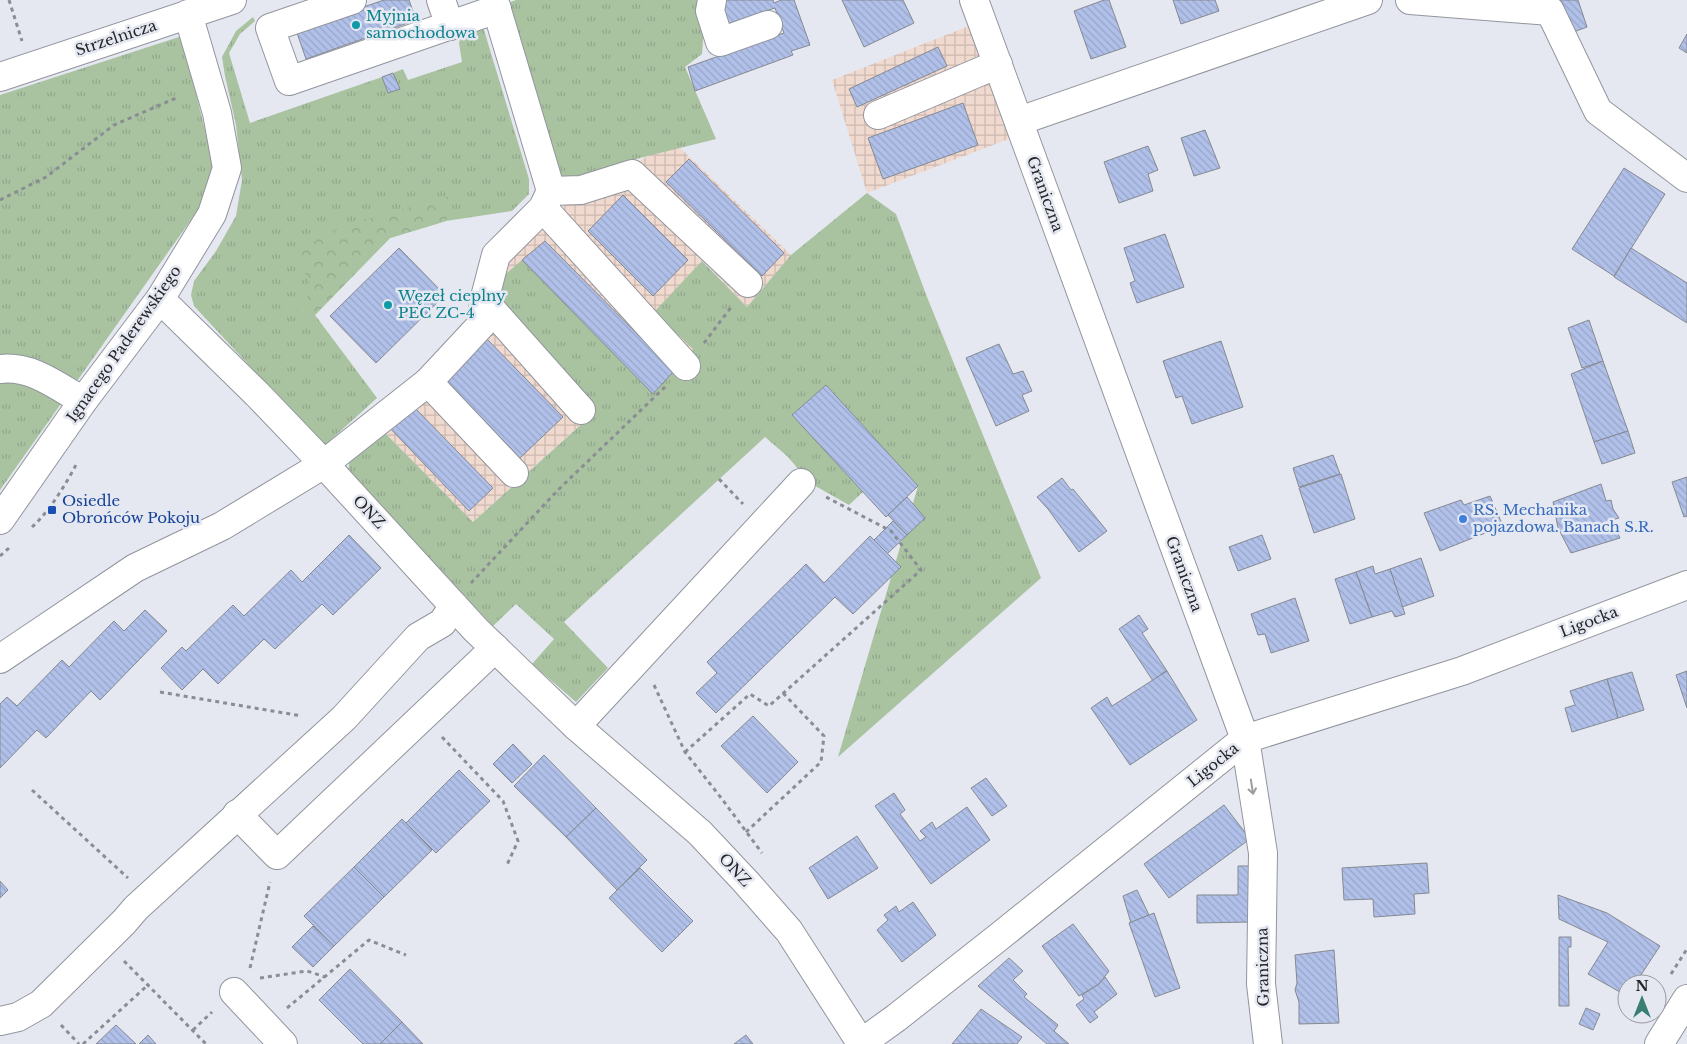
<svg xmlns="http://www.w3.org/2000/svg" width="1687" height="1044" font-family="'Libre Baskerville',serif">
<defs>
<pattern id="industrial-grid" width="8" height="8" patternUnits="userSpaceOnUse" patternTransform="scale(1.25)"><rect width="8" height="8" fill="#f0d9ce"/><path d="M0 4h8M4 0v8" fill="none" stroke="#cebab1"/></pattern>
<pattern id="grass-tufts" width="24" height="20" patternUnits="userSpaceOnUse" patternTransform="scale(1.25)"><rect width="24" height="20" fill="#a9c3a1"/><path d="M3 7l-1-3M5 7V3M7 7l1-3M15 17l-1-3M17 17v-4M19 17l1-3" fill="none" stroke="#91a78b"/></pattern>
<pattern id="forest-crowns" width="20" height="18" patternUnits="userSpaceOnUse" patternTransform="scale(1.25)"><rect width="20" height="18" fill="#a9c3a1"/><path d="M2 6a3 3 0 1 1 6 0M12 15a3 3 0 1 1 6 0" fill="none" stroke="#91a78b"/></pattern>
<pattern id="building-back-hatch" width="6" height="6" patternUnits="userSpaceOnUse" patternTransform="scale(1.25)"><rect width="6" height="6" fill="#b0c0e9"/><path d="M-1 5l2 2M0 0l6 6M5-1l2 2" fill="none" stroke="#97a5c8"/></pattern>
</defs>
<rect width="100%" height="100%" fill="#e5e8f1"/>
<g fill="url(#industrial-grid)">
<polygon points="979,22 1019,135 867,193 832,80"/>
<polygon points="673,141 791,255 747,307 703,261 693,349 674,371 653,394 624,385 473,522 381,429 437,377 500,263 562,207"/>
</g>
<g fill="url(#grass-tufts)">
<polygon points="516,0 706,0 702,54 685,67 716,139 636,159 580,182 560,178 505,4"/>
<polygon points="253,17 255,21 240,34 229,53 250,123 382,77 388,93 399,89 393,73 403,69 408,80 462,62 459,43 461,35 477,29 484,30 529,179 529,194 512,211 446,221 390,238 315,315 377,398 324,446 194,306 191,295 194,281 216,251 236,216 242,180 236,125 225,76 222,57 236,31"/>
<polygon points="182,36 214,167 200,207 0,490 0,95"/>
<polygon points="867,193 896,214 927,297 1041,578 838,757 918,486 826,385 792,415 863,492 849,505 810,483 788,457 765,437 564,622 608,668 576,702 532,664 554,639 516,604 493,626 348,471 350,458 383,431 473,522 596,411 500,309 500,279 522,260 653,394 693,349 654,312 702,261 747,307 791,255"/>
</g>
<polygon fill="url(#forest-crowns)" points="454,195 446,221 390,238 315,315 293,317 312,290 297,252 330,232 367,219"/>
<g fill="url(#building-back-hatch)" stroke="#858991">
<polygon points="384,0 409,0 416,20 306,59 296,30"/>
<polygon points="724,0 773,0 774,3 781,0 794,0 810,45 791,51 793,55 695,91 688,67 784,33 775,8 727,24 718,2"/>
<polygon points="842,0 903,0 914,23 864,47"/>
<polygon points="1104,0 1109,0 1126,47 1091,59 1074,11"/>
<polygon points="1173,0 1215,0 1219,11 1181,24"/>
<polygon points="1556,0 1578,0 1587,27 1568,34"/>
<polygon points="1687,34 1687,53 1679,48"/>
<polygon points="938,47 947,66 857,107 849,89"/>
<polygon points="393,73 400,89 388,93 382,77"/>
<polygon points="963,103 978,145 883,179 868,138"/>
<polygon points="1205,130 1220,168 1194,176 1181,138"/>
<polygon points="1148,146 1158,170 1148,174 1153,191 1119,203 1104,162"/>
<polygon points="689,159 784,253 762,276 666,182"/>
<polygon points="1624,168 1665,194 1614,276 1572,249"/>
<polygon points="623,195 688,260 653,296 588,231"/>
<polygon points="1165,234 1184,287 1137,303 1130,283 1135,281 1124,248"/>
<polygon points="545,241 674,371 653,394 522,260"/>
<polygon points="399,248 445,295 376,363 330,316"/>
<polygon points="1631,248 1687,283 1687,323 1614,277"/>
<polygon points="1589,320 1603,361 1582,368 1568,328"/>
<polygon points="484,336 563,417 520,458 442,376"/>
<polygon points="1221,341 1243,407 1192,424 1182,396 1176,398 1163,361"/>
<polygon points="999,344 1013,374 1023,371 1032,391 1022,395 1029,411 996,426 966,358"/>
<polygon points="1603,361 1628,431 1594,442 1571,374"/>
<polygon points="826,385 918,486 886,517 792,415"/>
<polygon points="410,403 493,488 469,511 387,425"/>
<polygon points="1628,431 1635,453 1602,464 1594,442"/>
<polygon points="1333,455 1340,474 1299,487 1293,468"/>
<polygon points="1341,474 1355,519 1314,533 1299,488"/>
<polygon points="1687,477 1687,516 1684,517 1672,482"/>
<polygon points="1062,478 1071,490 1073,489 1107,531 1079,552 1048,509 1037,497"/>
<polygon points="1601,484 1606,501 1611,500 1613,509 1619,518 1612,520 1620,538 1571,553 1558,528 1553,502"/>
<polygon points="1490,496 1503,526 1440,551 1424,513 1461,500 1464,505"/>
<polygon points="907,497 925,518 907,535 888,515"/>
<polygon points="893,521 907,535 887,554 874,540"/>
<polygon points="349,535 381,568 333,615 322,604 275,649 264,639 218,684 203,669 182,690 161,668 182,647 186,651 233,605 244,616 291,570 302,582"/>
<polygon points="1262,535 1271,559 1238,571 1229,547"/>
<polygon points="870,536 901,567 853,614 835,597 716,713 696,693 717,673 707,662 806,564 824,583"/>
<polygon points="1421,558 1434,596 1402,607 1390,569"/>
<polygon points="1373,566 1375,574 1390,569 1405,614 1395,617 1392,611 1372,617 1356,572"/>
<polygon points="1356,572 1372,617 1350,624 1335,579"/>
<polygon points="1295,598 1309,641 1271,653 1265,634 1258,635 1251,614"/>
<polygon points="145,610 167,631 100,700 91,691 46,738 37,730 0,768 0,704 7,697 17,706 62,660 69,667 114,621 124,631"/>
<polygon points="1139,615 1148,629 1142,633 1167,671 1164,672 1153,681 1119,629"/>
<polygon points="1167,671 1197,720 1130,765 1091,708 1107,697 1112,706"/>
<polygon points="1687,671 1687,708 1676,675"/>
<polygon points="1632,672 1644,710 1618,718 1607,679"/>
<polygon points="1607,679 1618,718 1572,732 1565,708 1575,705 1570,691"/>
<polygon points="753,716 798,762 767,793 721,746"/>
<polygon points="513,744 532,764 512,783 493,764"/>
<polygon points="544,755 596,808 566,837 514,786"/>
<polygon points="459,770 490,801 436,853 406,823"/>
<polygon points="986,778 1007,806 992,816 971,788"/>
<polygon points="894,793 905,810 900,814 920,841 926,837 920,831 932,822 936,829 967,807 990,840 931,884 875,806"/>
<polygon points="1224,805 1250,839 1169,898 1144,864"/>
<polygon points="596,808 647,860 617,890 566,837"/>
<polygon points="402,819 432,850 384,897 354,867"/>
<polygon points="857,836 878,868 828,899 809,868"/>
<polygon points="1427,863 1429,893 1414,894 1415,914 1374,917 1373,899 1344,900 1342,868"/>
<polygon points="1238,866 1250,866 1251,922 1197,923 1197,895 1238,895"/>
<polygon points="354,867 384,897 334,946 304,916"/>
<polygon points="640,868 693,921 662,952 609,898"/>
<polygon points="0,881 8,890 0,898"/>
<polygon points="1137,890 1149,915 1131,923 1123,896"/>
<polygon points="1558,895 1607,913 1660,946 1635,984 1627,984 1627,996 1588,974 1608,942 1559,919"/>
<polygon points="913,902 936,935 902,962 877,930 888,920 884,915 896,906 899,912"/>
<polygon points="1154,913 1180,988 1155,997 1129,923"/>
<polygon points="1073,924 1109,971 1099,984 1079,996 1042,946"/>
<polygon points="313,926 334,946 313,967 292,947"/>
<polygon points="1559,937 1571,937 1571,947 1568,947 1569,1006 1559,1006"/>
<polygon points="1334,950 1339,1023 1299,1024 1299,1002 1295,990 1297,983 1295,955"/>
<polygon points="1009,958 1023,971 1013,980 1027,994 1024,997 1058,1025 1054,1031 1069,1044 1047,1044 978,986"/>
<polygon points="350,969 402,1022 380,1044 363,1044 319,1000"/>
<polygon points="1105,977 1117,994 1094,1012 1098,1017 1090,1023 1076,1005 1084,999 1082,995 1099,984"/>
<polygon points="1586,1008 1600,1014 1593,1030 1579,1024"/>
<polygon points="981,1009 1022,1037 1017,1044 952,1044"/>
<polygon points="402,1022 423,1044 380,1044"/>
<polygon points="116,1025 136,1044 96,1044"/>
<polygon points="148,1035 156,1044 139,1044"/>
<polygon points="746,1035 753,1044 734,1044"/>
</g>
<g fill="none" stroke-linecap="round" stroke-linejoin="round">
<defs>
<g id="minor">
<polyline points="352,0 270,28 289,81 497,9"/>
<polyline points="441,0 450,26"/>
<polyline points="712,0 710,11 720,42 768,25"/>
<polyline points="974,0 1245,739 1263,853 1261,984 1268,1044"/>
<polyline points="1410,0 1550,11 1598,111 1687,178"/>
<polyline points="0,77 232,0"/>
<polyline points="878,115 998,64"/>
<polyline points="1019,121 1368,0"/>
<polyline points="551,191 581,190 632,174 748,283"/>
<polyline points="543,208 686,366"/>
<polyline points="160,299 257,394 324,464 476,630 576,726 700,833 746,882 789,931 861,1043"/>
<polyline points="484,301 581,410"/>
<path d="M 0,369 C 31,365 57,386 83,401"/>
<polyline points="428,382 514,473"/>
<polyline points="0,520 83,401 160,299 212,214 227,168 217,113 188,14"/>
<polyline points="0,659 135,568 222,526 324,464 428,382 482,324 484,301 496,255 543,208 551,191 494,0"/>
<polyline points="576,726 801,483"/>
<polyline points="237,814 277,855 495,648"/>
<polyline points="234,992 283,1044"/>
<polyline points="0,1021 18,1017 41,1004 124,922 136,908 344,718 418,637 442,623 454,606"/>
<polyline points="860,1044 896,1018 1000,936 1245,739 1462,671 1687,585"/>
</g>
<polyline id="major" points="1659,1044 1687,999"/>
</defs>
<use href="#minor" stroke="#92959d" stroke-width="30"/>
<use href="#major" stroke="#92959d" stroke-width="30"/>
<g stroke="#8a8d93" stroke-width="3" stroke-dasharray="4 4" stroke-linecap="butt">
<polyline points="9,0 22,41"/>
<polyline points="0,200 46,177 114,125 176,98"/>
<polyline points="704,343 732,306"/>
<polyline points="719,479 743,504"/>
<path d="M 32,527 C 49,512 66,484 77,463"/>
<polyline points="0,556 9,548"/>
<polyline points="471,583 558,490 667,385"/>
<polyline points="654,685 685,752 722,799 762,853"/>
<polyline points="160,692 302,716"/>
<polyline points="442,737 503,801 518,841 506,867"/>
<polyline points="685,752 750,694 769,706 921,570 891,531 824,496"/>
<polyline points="32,790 128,878"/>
<polyline points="746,832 821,762 824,736 783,693"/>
<polyline points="124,961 206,1044"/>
<polyline points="250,968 270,882"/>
<polyline points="1671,974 1687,949"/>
<polyline points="260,978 307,971 325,977"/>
<polyline points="287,1008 369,940 406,955"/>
<polyline points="61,1025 79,1044"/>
<polyline points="193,1030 212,1012"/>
<polyline points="83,1044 149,984"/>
</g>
<use href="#minor" stroke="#fff" stroke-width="28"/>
<use href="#major" stroke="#fff" stroke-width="28"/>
</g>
<defs><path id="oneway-shaft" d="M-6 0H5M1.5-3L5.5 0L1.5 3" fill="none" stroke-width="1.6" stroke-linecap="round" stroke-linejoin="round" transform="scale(1.25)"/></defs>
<use stroke="#9c9d9f" href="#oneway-shaft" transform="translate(1252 787) rotate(81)"/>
<g fill="#0f9aa8" stroke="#e5e8f1" stroke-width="2">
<circle cx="356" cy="25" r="5"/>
<circle cx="388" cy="305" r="5"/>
</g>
<rect fill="#1a4fb4" stroke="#e5e8f1" stroke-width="2" x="47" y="505" width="10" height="10" rx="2.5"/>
<circle fill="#3f7fe0" stroke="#e5e8f1" stroke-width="2" cx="1463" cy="519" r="5"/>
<g text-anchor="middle" stroke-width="5" stroke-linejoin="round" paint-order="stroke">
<g font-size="15" fill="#0d838f" stroke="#e5e8f1" text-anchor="start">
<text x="366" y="21">Myjnia<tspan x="366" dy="17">samochodowa</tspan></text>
<text x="398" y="301">Węzeł cieplny<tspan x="398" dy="17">PEC ZC-4</tspan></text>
</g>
<g font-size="15" fill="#242629" stroke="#e5e8f1">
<text transform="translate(116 38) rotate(-18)" y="5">Strzelnicza</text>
<text transform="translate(1045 194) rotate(70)" y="5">Graniczna</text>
<text transform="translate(124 344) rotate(-55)" y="5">Ignacego Paderewskiego</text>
<text transform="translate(369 512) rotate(47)" y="5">ONZ</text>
<text transform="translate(1184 574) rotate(70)" y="5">Graniczna</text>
<text transform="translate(1589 622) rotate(-21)" y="5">Ligocka</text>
<text transform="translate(1213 765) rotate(-39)" y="5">Ligocka</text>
<text transform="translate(735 870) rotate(47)" y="5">ONZ</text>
<text transform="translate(1263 967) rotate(-91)" y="5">Graniczna</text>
</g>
<g font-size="15" fill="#164399" stroke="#e5e8f1" text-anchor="start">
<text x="62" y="506">Osiedle<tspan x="62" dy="17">Obrońców Pokoju</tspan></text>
</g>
<g font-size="15" fill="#366cbe" stroke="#e5e8f1" text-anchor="start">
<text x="1473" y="515">RS. Mechanika<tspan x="1473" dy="17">pojazdowa. Banach S.R.</tspan></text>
</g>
</g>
<g transform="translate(1642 999)"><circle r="24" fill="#e5e8f1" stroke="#989aa1"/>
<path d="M0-4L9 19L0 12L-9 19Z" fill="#3a7e73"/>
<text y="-8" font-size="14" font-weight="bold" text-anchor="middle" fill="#242629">N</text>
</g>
</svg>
